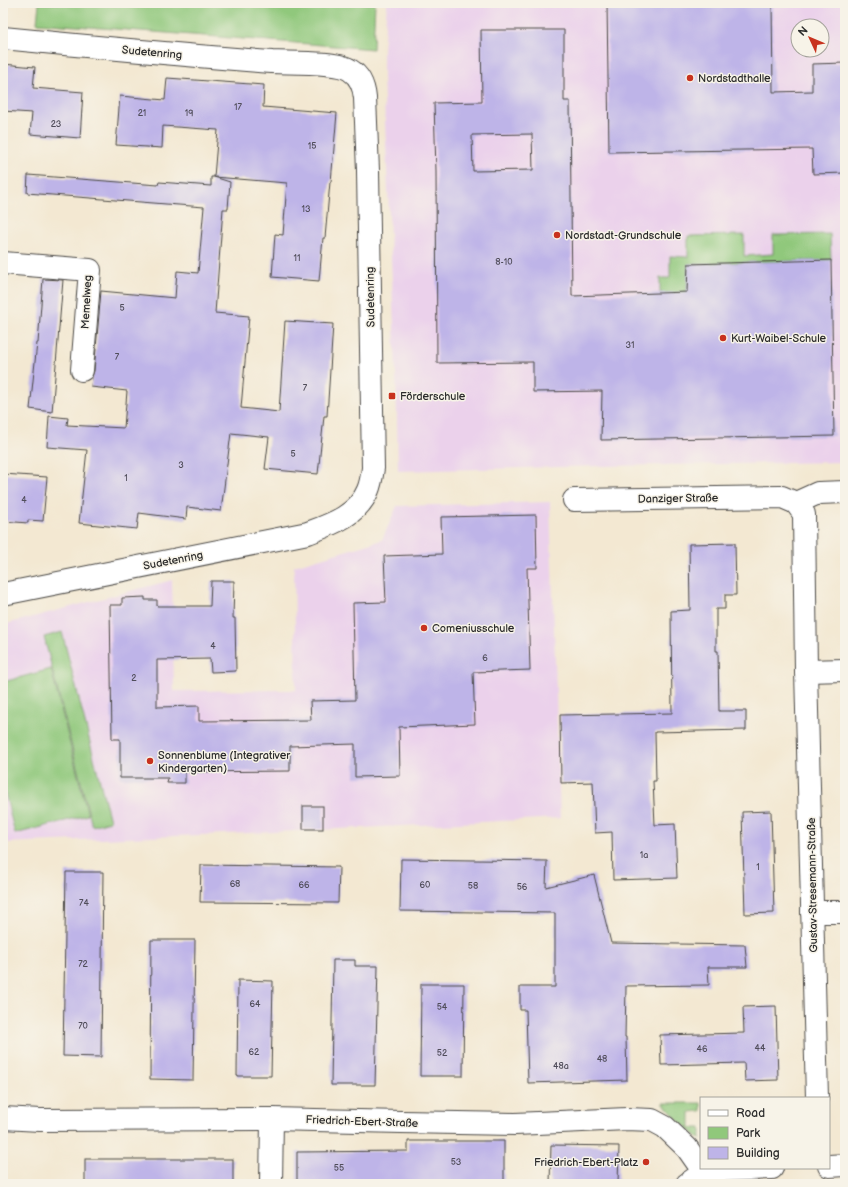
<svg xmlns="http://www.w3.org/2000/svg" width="848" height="1187" font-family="'Balsamiq Sans',sans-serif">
<rect width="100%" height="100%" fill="#f7f3e8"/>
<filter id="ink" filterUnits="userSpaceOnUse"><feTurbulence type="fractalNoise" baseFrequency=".025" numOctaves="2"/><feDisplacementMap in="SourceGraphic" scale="8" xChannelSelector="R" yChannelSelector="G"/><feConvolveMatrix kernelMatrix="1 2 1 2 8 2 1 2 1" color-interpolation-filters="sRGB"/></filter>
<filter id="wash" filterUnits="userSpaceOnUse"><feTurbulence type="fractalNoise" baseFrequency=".012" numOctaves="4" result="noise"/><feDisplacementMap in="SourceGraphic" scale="16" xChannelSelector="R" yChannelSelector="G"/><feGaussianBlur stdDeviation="0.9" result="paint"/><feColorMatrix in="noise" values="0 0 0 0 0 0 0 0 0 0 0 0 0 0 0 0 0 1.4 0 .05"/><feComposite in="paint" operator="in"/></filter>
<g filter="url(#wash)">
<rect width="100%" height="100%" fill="#f3e8d2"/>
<g fill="#ebd1eb" fill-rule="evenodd">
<path d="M 387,3 L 845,3 L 845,462 L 601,466 L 398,471 L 396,372 L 383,77 L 383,49 ZM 798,26 L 822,26 L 822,50 L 798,50 Z"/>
<polygon points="550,502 560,818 298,831 3,843 3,625 172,580 174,691 296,690 294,566 382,540 397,506"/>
</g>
<g fill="#90c87b" stroke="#5e7a53">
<polygon points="39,3 375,3 373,49 37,23"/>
<polygon points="830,234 831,260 688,264 687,292 660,293 660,278 670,278 670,256 688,257 688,236 744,235 744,256 773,254 773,235"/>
<polygon points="62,632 110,821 92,826 44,637"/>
<polygon points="51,669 88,815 15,834 3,785 3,682"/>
<polygon points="663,1103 701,1103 701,1111 690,1112 690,1128 701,1128 701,1140 678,1120"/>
</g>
<g id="blocks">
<g fill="#beb4e8" fill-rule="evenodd">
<polygon points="607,3 772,3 773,92 812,91 812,64 845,63 845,173 813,174 812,149 609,152"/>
<path d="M 481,30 L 564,30 L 564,101 L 570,101 L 572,296 L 687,292 L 688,264 L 831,260 L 834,436 L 601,440 L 602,391 L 533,392 L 533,362 L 437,363 L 436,171 L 434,103 L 482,102 ZM 532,134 L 533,170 L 473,171 L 472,135 Z"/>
<polygon points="3,64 35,67 33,88 83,92 80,138 30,134 32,113 3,111"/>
<polygon points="167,78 264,85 263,107 337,113 331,182 330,182 325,238 323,238 319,281 272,277 275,234 283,235 287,183 214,177 230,182 228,209 223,209 215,313 249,316 241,408 279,412 285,321 333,324 327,416 324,416 318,474 265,469 269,437 231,433 221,511 187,507 186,519 139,513 137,529 79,523 87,450 47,447 49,416 68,418 67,425 124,428 127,391 91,387 92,377 94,371 101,291 175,298 177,271 198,273 204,207 27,193 28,175 158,185 159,182 211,186 211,177 214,177 218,130 163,126 162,148 116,145 120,96 165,100"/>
<polygon points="43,279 63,280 52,412 30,409 37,343 38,343"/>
<polygon points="3,474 47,477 43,521 28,520 28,523 3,521"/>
<polygon points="536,515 537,568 527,568 530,670 473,672 475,724 399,727 400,776 355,777 355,744 290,746 290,771 185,772 185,783 167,783 168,778 120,778 120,739 112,739 110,605 122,605 122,598 145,597 145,600 157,600 157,606 210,606 211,581 234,581 233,618 235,618 236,671 211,672 210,659 157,660 157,707 199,706 199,721 311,720 310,701 355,700 353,603 386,602 384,556 442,554 441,517"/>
<polygon points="735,543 736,595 725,595 725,609 716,609 716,651 718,651 719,711 746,711 746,730 655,732 656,781 653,781 655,825 675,824 677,878 613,880 612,832 595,833 593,782 561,783 560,715 672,713 671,611 690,610 689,544"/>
<rect x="303" y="806" width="20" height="23"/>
<polygon points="771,811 774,913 745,914 742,812"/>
<polygon points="401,859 547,861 546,887 594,875 611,943 745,945 747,967 708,967 709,985 626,986 625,1037 626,1037 627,1080 528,1083 526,1010 520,1010 520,987 555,987 555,913 400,911"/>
<polygon points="201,865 339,867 338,903 200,902"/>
<polygon points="66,872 103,872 101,1057 63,1056"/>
<polygon points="151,940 195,940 193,1080 150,1079"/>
<polygon points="333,960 355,960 355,966 378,966 375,1085 331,1085"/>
<polygon points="238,980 273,981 271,1076 237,1076"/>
<polygon points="421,984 464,984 463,1076 420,1076"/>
<polygon points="776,1006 778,1080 745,1081 744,1063 661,1065 660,1035 744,1033 743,1007"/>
<polygon points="408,1141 504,1141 504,1184 297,1184 297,1152 408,1151"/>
<polygon points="551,1145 619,1146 618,1184 550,1184"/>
<rect x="85" y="1159" width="148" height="25"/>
</g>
</g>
</g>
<g filter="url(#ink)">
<use href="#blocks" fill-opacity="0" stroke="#494744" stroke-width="1"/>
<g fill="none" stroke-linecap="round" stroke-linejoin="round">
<defs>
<g id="street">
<path d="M 3,38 C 93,47 182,55 272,62 C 290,63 337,61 350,70 C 360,76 364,88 365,98 L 368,171 L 373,468 C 372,475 371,483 368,490 C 358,515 332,524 308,533 L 3,594"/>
<polyline points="3,263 90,270 82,370"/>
<polyline points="574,500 782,497 796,503 804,514 806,671 817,1098"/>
<polyline points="796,503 818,493 845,492"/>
<polyline points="806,671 845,670"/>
<polyline points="812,912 845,912"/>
<polyline points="3,1118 40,1120 272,1119 401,1122 515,1124 627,1119 652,1120 665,1127 687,1148 701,1168"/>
<polyline points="271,1184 272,1119"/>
</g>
<g id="secondary">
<polyline points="829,1166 845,1165"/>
<polyline points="687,1184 704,1172 721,1170 772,1168"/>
</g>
</defs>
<use href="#street" stroke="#494744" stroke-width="24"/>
<use href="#secondary" stroke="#494744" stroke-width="24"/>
<use href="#street" stroke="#fff" stroke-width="22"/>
<use href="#secondary" stroke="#fff" stroke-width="22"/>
</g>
</g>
<g fill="#c8321e" stroke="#f7f3e8" stroke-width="1.5">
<circle cx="690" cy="78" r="4"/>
<circle cx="557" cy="235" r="4"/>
<circle cx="723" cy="338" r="4"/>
<rect x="388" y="392" width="8" height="8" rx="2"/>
<circle cx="424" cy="628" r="4"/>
<circle cx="150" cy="761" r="4"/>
<circle cx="646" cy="1162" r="4"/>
</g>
<g text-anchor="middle" stroke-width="3" stroke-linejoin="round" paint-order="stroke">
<g font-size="9" fill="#504d5a">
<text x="238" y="110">17</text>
<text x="142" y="116">21</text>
<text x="189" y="116">19</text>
<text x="56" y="127">23</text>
<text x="312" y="149">15</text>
<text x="306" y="212">13</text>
<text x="297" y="261">11</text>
<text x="504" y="265">8-10</text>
<text x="122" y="311">5</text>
<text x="630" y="348">31</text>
<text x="117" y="360">7</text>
<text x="305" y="391">7</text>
<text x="293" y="457">5</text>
<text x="181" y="468">3</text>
<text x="126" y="481">1</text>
<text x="24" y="503">4</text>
<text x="213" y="649">4</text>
<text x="485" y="661">6</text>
<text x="134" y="681">2</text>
<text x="644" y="858">1a</text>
<text x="758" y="870">1</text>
<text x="235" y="887">68</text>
<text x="304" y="888">66</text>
<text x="425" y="888">60</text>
<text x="473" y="889">58</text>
<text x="522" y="890">56</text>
<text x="84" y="906">74</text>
<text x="83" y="967">72</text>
<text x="255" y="1007">64</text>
<text x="442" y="1010">54</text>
<text x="83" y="1029">70</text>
<text x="760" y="1051">44</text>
<text x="702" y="1052">46</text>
<text x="254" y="1055">62</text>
<text x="442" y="1056">52</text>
<text x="602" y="1062">48</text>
<text x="561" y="1069">48a</text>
<text x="456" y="1165">53</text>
<text x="339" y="1171">55</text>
</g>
<g font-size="11" fill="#2b2b2b" stroke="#f7f3e8">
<text transform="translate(152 52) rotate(5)" y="4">Sudetenring</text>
<text transform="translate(370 297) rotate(-91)" y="4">Sudetenring</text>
<text transform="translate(86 302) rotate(-87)" y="4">Memelweg</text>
<text transform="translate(678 498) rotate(-1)" y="4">Danziger Straße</text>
<text transform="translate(173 560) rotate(-11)" y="4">Sudetenring</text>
<text transform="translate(812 885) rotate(-91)" y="4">Gustav-Stresemann-Straße</text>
<text transform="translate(362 1121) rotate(2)" y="4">Friedrich-Ebert-Straße</text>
</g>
<g font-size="11" fill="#2b2b2b" stroke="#f7f3e8" text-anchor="start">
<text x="698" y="82">Nordstadthalle</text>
<text x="565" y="239">Nordstadt-Grundschule</text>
<text x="731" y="342">Kurt-Waibel-Schule</text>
<text x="400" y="400">Förderschule</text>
<text x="432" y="632">Comeniusschule</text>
<text x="158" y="759">Sonnenblume (Integrativer<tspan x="158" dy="13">Kindergarten)</tspan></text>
<text x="638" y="1166" text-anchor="end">Friedrich-Ebert-Platz</text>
</g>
</g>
<rect width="848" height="1187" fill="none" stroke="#f7f3e8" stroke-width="16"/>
<rect x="700" y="1097" width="130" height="72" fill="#f7f3e8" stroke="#a5a39c"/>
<rect x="708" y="1110" width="20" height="6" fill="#ffffff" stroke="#a5a39c"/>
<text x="736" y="1117" font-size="12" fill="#2b2b2b">Road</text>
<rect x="708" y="1127" width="20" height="12" fill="#90c87b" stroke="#a5a39c"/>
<text x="736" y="1137" font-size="12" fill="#2b2b2b">Park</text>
<rect x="708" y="1147" width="20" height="12" fill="#beb4e8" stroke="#a5a39c"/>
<text x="736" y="1157" font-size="12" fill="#2b2b2b">Building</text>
<g transform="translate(810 38) rotate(314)"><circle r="19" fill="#f7f3e8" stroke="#a5a39c"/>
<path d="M0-3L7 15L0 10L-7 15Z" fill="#c8321e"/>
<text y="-6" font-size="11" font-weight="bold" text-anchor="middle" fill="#2b2b2b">N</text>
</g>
</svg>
